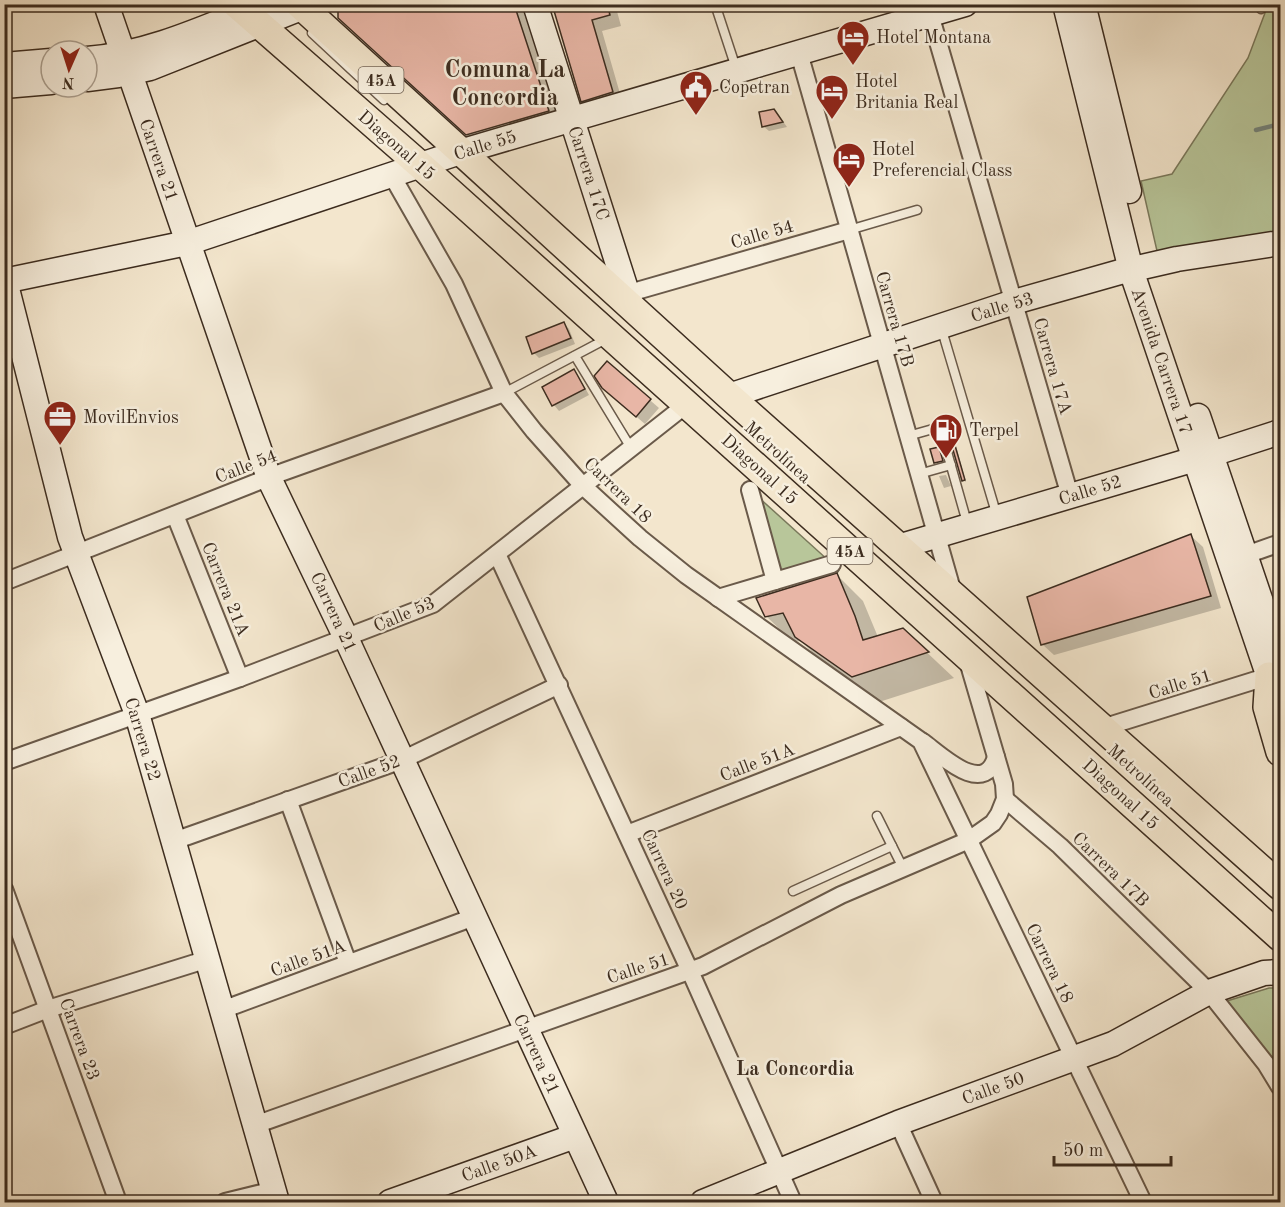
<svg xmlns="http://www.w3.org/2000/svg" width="1285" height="1207" font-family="'Old Standard TT',serif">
<rect width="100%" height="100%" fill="#f3e6cd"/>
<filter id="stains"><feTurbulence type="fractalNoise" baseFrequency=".00333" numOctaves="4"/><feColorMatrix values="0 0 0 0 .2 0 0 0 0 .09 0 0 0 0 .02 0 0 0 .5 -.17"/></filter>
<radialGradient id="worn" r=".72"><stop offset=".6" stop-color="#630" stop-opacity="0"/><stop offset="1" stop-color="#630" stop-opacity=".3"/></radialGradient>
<g fill="#b8c69a" stroke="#7a795c" stroke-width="1.5">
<polygon points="1268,5 1280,5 1280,232 1157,251 1141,181 1172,174 1248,58"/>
<polygon points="746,486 839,570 837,573 738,599 723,588 767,576"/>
<polygon points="1269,988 1280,988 1280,1074 1227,1001"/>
</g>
<g fill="#0003">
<polygon points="356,4 525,4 565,128 485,152 357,35"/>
<polygon points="554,4 615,4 621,26 602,31 623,104 594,112 582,101"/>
<polygon points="779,116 787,127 769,131 763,126"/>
<polygon points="564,323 569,329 575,344 539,358 534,353"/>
<polygon points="607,363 659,408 645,424 612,396"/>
<polygon points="574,371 579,377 589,395 559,411 554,405 544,387"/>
<polygon points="954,444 956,446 966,482 963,480"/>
<polygon points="939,448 944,463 938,465 935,462"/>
<polygon points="946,475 951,486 944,488 939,476"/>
<polygon points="1191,536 1203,547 1221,608 1054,655 1042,644"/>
<polygon points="837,575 863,601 878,637 903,630 954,678 879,702 823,663 801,641 793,642 766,616"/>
<polygon points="761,1196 768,1202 743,1202"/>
</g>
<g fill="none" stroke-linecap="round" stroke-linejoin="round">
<polyline stroke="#75847c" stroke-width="4.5" points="1256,130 1280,124"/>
</g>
<g fill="#e8b6a6" stroke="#3c2c1f" stroke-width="1.5">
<polygon points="351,4 514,4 549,111 466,135 338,18 338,9"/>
<polygon points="552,4 607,4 610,15 592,20 613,92 581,102"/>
<polygon points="774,109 783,122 762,127 759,112"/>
<polygon points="564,322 571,338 532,354 526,337"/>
<polygon points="607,361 651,399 636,417 602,388 594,376"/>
<polygon points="574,369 585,389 552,406 542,387"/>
<polygon points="954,442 965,480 962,481 951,443"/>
<polygon points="939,447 943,461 934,463 930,449"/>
<polygon points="1191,534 1211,596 1041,645 1027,597"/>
<polygon points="837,573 855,616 863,640 903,628 929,652 852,677 795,637 783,613 765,617 756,598"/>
</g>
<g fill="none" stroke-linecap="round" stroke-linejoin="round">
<defs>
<g id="lane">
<polyline points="715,4 736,68"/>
<polyline points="1260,4 1261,9"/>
<polyline points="312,33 384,100"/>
<polyline points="849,230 917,210"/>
<polyline points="941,327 997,516"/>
<polyline points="575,356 631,448"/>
<polyline points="504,393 608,338"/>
<polyline points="908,436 940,427 968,526"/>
<polyline points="919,474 951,465"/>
<polyline points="877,816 903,868"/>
<polyline points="793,891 892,846"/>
</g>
<g id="street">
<polyline points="927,4 1070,496"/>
<polyline points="799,53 953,593"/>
<polyline points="391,174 454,284 504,393 534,431 583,486 640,538 686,575 921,741 1143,1202"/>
<polyline points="619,296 849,230"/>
<polyline points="750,490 775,581"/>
<polyline points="175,515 240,678"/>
<polyline points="497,554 690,971 793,1202"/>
<polyline points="1246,555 1280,543"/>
<polyline points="4,582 280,473 504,393"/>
<polyline points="718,598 832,564"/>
<polyline points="1102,728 1269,676"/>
<path d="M 923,742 C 942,756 984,797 996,757"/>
<polyline points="4,762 240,678 433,604 687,404"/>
<polyline points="1005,799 1060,846 1209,992 1266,1064 1280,1087"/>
<polyline points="288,800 348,963"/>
<polyline points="627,834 901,727"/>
<polyline points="174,841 402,760 559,685"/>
<polyline points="4,889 118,1202"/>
<polyline points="222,1010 474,917"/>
<polyline points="4,1026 48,1009 208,959"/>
<polyline points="898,1123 934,1202"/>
<polyline points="255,1125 703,966 841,895 969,840 993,823 999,814 1005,799 1004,784 967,658"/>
<polyline points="225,1202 274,1190"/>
</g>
<g id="secondary">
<polyline points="106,4 269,478 346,638 606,1202"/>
<polyline points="535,4 632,308"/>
<polyline points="1065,4 1131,270 1275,695"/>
<polyline points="1083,4 1129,191"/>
<path d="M 87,59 C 149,54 206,27 264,4"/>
<polyline points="4,65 51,61"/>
<polyline points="87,79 118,75 150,68 311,4"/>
<polyline points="4,86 51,82"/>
<polyline points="4,277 70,537 137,714 277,1202"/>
<polyline points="4,281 187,243 460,152 965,4"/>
<polyline points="729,396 1014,302 1120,272 1177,259 1280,243"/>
<polyline points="1198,416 1280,658"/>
<polyline points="898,547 1212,454 1280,432"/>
<polyline points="390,1202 575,1136"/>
<polyline points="703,1202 898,1123 1113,1044 1209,992 1264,973 1280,972"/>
</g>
<g id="primary">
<polyline points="236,4 420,165 1280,937"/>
<polyline points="299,4 729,396 1280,886"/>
<polyline points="1269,676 1267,707 1280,752"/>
</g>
</defs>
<use href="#lane" stroke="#6a5a4a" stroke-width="11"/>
<use href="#street" stroke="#6a5a4a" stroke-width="20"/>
<use href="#secondary" stroke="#3c2c1f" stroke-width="27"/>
<use href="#primary" stroke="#3c2c1f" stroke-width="30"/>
<use href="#lane" stroke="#f7efde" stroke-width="8"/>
<use href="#street" stroke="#f7efde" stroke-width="16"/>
<use href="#secondary" stroke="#f7efde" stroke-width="24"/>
<use href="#primary" stroke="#f3e6cd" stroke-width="27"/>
</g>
<defs>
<symbol id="hotel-pin" viewBox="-11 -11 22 30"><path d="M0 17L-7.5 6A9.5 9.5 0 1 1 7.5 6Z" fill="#8f2418" stroke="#f7efde"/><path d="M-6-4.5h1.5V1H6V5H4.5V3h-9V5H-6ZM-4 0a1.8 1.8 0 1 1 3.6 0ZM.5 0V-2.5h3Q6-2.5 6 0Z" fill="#fff"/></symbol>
<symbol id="civic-pin" viewBox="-11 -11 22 30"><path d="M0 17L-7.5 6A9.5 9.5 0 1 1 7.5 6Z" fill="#8f2418" stroke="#f7efde"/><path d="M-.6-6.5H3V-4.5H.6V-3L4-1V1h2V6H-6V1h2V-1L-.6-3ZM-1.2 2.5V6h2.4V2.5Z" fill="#fff"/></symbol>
<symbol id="office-pin" viewBox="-11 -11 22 30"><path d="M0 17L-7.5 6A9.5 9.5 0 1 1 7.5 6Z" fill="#8f2418" stroke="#f7efde"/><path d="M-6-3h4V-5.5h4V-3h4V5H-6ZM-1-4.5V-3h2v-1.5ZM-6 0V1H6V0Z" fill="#fff"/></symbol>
<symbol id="fuel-pin" viewBox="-11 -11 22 30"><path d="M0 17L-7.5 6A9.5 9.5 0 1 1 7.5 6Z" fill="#8f2418" stroke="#f7efde"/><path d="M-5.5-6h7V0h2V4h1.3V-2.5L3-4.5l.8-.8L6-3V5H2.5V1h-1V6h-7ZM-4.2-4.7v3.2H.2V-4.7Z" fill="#fff"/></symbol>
</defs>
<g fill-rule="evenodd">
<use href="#hotel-pin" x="834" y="18" width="38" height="52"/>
<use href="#civic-pin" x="677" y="68" width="38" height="52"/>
<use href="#hotel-pin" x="813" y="72" width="38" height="52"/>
<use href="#hotel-pin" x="830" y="140" width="38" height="52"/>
<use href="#office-pin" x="41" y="398" width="38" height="52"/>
<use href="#fuel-pin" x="927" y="411" width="38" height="52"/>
</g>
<g text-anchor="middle" stroke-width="5" stroke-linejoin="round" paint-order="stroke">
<g fill="#f7efde" stroke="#746658" stroke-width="1.5">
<rect x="358.5" y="67" width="45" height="26" rx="4.5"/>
<rect x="827.5" y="538" width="45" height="26" rx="4.5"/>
</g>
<g font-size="16" font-weight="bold" fill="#3c2c1f">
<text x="381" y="86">45A</text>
<text x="850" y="557">45A</text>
</g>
<g font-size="18" fill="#3c2c1f" stroke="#f7efde" text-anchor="start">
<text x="876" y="43">Hotel Montana</text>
<text x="855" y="87">Hotel<tspan x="855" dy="21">Britania Real</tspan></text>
<text x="719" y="93">Copetran</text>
<text x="872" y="155">Hotel<tspan x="872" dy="21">Preferencial Class</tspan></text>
<text x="83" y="423">MovilEnvios</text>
<text x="969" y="436">Terpel</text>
</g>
<g font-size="18" fill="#3c2c1f" stroke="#f7efde">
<text transform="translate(397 145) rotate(41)" y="6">Diagonal 15</text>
<text transform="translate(485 145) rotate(-17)" y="6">Calle 55</text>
<text transform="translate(159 160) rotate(71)" y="6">Carrera 21</text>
<text transform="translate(589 173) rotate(72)" y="6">Carrera 17C</text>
<text transform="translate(762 234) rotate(-16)" y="6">Calle 54</text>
<text transform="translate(1002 307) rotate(-17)" y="6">Calle 53</text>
<text transform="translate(895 319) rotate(74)" y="6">Carrera 17B</text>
<text transform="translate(1162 361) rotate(71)" y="6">Avenida Carrera 17</text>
<text transform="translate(1053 366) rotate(74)" y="6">Carrera 17A</text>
<text transform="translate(778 452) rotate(42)" y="6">Metrolínea</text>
<text transform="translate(246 466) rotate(-21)" y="6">Calle 54</text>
<text transform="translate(760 469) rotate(42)" y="6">Diagonal 15</text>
<text transform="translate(618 490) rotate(44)" y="6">Carrera 18</text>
<text transform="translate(1090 490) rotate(-17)" y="6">Calle 52</text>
<text transform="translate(226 589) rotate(68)" y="6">Carrera 21A</text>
<text transform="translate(334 612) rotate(65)" y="6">Carrera 21</text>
<text transform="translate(404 614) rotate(-23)" y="6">Calle 53</text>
<text transform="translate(1180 684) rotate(-17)" y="6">Calle 51</text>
<text transform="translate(143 739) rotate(73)" y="6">Carrera 22</text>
<text transform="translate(757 762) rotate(-21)" y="6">Calle 51A</text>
<text transform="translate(369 771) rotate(-20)" y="6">Calle 52</text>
<text transform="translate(1141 775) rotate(42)" y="6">Metrolínea</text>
<text transform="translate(1121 794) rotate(42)" y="6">Diagonal 15</text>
<text transform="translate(665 869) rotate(65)" y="6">Carrera 20</text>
<text transform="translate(1111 869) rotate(44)" y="6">Carrera 17B</text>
<text transform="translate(308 958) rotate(-20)" y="6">Calle 51A</text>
<text transform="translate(1050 963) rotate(64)" y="6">Carrera 18</text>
<text transform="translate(638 968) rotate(-18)" y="6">Calle 51</text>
<text transform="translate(80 1039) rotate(70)" y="6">Carrera 23</text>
<text transform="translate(537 1054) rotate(65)" y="6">Carrera 21</text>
<text transform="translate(993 1088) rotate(-20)" y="6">Calle 50</text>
<text transform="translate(499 1163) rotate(-20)" y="6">Calle 50A</text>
</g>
<g font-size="20" font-weight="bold" fill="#3c2c1f" stroke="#f7efde">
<text x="795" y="1075">La Concordia</text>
</g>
<g font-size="24" font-weight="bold" fill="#3c2c1f" stroke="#f7efde">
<text x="505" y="77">Comuna La<tspan x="505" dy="28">Concordia</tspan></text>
</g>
</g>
<rect width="1285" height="1207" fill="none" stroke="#f3e6cd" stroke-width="24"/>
<rect x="6" y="6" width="1273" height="1195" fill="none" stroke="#3c2c1f" stroke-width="3"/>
<rect x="12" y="12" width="1261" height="1183" fill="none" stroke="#3c2c1f" stroke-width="1.5"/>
<g transform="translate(69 69) rotate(183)"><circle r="28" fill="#f7efde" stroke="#aca192" stroke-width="1.5"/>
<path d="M0-4.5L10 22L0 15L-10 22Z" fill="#8f2418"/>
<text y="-9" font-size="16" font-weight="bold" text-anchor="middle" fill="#3c2c1f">N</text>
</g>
<path d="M1054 1156v9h117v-9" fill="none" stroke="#3c2c1f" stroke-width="3"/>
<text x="1063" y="1156" font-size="18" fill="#3c2c1f" stroke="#f7efde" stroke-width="4.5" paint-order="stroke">50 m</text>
<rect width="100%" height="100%" filter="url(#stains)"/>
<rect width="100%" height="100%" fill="url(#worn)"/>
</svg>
